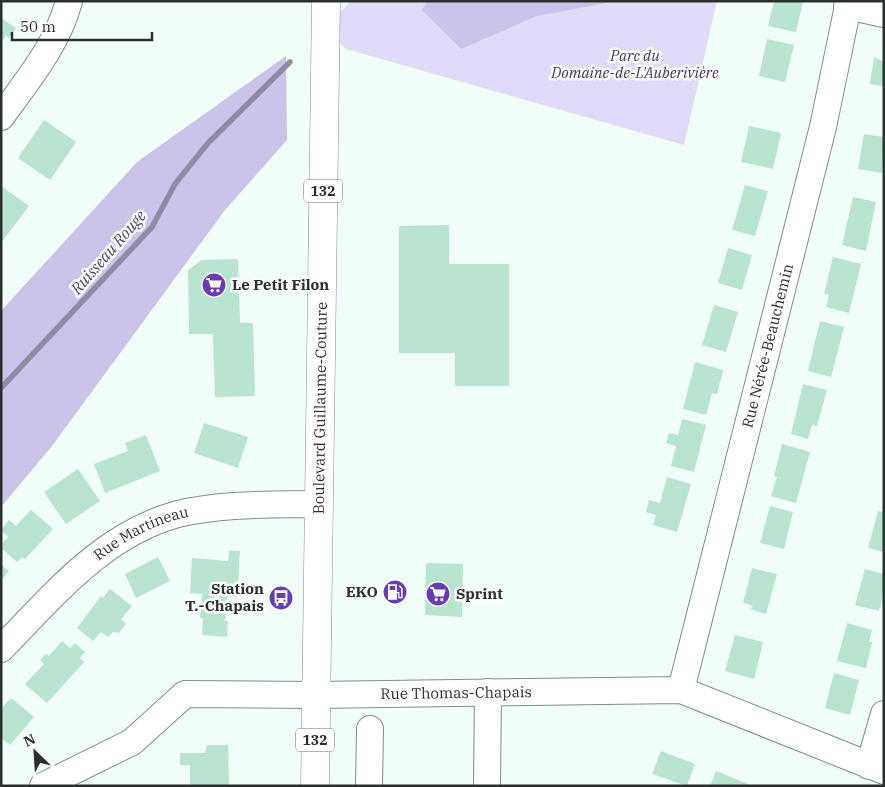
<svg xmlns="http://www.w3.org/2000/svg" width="885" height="787" font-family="'IBM Plex Serif',serif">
<rect width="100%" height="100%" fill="#f2fef9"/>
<polygon fill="#e1dbf8" points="351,1 717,1 684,145 346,49 325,27"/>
<g fill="#cbc3e9">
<polygon points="427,1 617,1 537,16 461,49 422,10"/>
<polygon points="286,56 287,140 225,210 52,446 1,507 1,311 137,162"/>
</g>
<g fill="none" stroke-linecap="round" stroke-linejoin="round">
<polyline stroke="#8e8ba3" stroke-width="5.5" points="1,388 152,227 175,184 208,143 290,62"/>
</g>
<g fill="#b9e4d0">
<polygon points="774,1 803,1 796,32 768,26"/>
<polygon points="1,18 16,28 9,38 6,36 1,43"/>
<polygon points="767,39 794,45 785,82 759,76"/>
<polygon points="874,57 884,62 884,86 870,84"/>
<polygon points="44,120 76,142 50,180 18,158"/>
<polygon points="749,126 781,133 773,169 741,162"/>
<polygon points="864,134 884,137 882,173 858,169"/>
<polygon points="745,185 768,191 755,236 732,230"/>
<polygon points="1,186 29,206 1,243"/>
<polygon points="853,197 876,202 866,251 842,245"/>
<polygon points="449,225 449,264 509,264 509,386 455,386 455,353 399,353 399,226"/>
<polygon points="728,248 752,255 742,290 718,283"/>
<polygon points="833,257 861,264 849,313 826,307 829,295 824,294"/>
<polygon points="238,259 240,323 253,323 255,396 215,397 213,334 189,334 188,270 202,260"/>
<polygon points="714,305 738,312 726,352 702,345"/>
<polygon points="820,321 844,327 831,377 808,371"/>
<polygon points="695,362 723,370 717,394 712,393 706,415 683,409"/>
<polygon points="803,384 827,390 817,426 812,425 808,439 791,434"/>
<polygon points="682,419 706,425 694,472 671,466 676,446 666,443 669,433 678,435"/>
<polygon points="204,423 248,437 238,468 194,453"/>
<polygon points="146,435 160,471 105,493 94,464 128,451 125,443"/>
<polygon points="782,444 810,452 796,503 771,496 777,477 774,476"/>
<polygon points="78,469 100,501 66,524 44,492"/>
<polygon points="667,477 691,484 677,532 653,525 656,515 646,512 649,500 660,503"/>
<polygon points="770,506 793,512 784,549 760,543"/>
<polygon points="31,510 53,529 25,559 22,557 17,562 1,548 1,545 8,537 1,530 9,520 16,526"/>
<polygon points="878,511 884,512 884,552 868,548"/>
<polygon points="229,551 240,551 237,597 227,597 225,621 228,621 227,637 202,635 203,618 200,618 202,594 190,593 192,558 228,561"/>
<polygon points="158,557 170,581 136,598 125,574"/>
<polygon points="426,563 463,564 462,617 425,615"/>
<polygon points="1,565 9,571 1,581"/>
<polygon points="752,568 777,574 766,614 750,609 753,606 743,603"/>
<polygon points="865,569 884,574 884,592 879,611 855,605"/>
<polygon points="110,589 132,606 121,619 126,624 119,633 113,632 108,637 101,632 93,641 77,628 101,596 103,598"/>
<polygon points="847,623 872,630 869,642 872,642 866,668 837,661"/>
<polygon points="735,635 763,642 754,679 725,671"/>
<polygon points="62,641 70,648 75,643 85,652 80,658 84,662 47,703 25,684 44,664 40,660 46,654 49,656"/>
<polygon points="834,673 859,680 850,715 825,708"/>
<polygon points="11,698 34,717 10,745 1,738 1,709"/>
<polygon points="207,745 228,745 229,785 190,786 190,765 180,765 180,753 205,753"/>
<polygon points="661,751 695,764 687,786 652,774"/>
<polygon points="716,771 753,786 710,786"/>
</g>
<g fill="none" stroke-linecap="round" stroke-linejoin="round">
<defs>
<g id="minor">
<polyline points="847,6 884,14"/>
<path d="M 1,117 C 27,81 58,44 69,1"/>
<path id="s1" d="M 1,649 C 53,596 103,534 178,514 C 223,503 272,505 318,504"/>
<path id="s2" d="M 681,690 L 823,127 L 849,1"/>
<polyline points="869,766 884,714"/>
<path id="s3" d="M 43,786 L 132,742 L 185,694 L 315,695 L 681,690 L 884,771"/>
<polyline points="369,786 370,729"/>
<polyline points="487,786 488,692"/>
</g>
<g id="major">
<path id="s4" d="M 315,786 L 326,1"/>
</g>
</defs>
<use href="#minor" stroke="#808e87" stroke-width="28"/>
<use href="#major" stroke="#808e87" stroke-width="29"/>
<use href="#minor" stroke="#fff" stroke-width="26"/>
<use href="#major" stroke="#fff" stroke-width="28"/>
</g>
<defs>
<symbol id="supermarket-disc" viewBox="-11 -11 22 22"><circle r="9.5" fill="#673db5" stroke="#fff"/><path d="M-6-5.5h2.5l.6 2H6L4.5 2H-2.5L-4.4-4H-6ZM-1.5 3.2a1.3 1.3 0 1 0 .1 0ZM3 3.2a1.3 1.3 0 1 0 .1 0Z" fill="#fff"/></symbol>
<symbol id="fuel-disc" viewBox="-11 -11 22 22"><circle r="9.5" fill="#673db5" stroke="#fff"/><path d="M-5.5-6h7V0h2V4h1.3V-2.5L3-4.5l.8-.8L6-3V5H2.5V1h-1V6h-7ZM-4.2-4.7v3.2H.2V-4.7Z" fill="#fff"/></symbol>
<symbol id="bus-disc" viewBox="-11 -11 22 22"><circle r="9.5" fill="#673db5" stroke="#fff"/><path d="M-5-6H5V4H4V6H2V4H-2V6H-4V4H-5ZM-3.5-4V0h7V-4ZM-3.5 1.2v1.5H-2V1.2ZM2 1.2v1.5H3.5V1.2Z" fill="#fff"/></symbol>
</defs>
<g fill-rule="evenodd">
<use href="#supermarket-disc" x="200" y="271" width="28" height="28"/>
<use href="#fuel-disc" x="381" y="578" width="28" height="28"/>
<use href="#supermarket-disc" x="424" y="580" width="28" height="28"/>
<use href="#bus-disc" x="267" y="584" width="28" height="28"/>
</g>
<g text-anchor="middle" stroke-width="5" stroke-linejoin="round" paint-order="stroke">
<g fill="#fff" stroke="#6a6e6c" stroke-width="1">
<rect x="304" y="179.5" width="38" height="23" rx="4"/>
<rect x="296" y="728.5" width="38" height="23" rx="4"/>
</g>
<g font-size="14" font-weight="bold" fill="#2a302d">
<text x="323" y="196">132</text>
<text x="315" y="745">132</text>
</g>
<g font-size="15" font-style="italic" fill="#423465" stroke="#fff">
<text x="635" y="61">Parc du<tspan x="635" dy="17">Domaine-de-L'Auberivière</tspan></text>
</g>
<g font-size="15" font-weight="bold" fill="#2a302d" stroke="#fff" text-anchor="start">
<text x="232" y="290">Le Petit Filon</text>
<text x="264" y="594" text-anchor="end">Station<tspan x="264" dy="17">T.-Chapais</tspan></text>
<text x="378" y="597" text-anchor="end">EKO</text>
<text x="456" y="599">Sprint</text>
</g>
<g font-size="15" fill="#2a302d" stroke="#fff">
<text dy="5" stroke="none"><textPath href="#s2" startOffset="355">Rue Nérée-Beauchemin</textPath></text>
<text dy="5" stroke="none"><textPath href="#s4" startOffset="378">Boulevard Guillaume-Couture</textPath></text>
<text dy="5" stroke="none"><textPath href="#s1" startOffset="184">Rue Martineau</textPath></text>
<text dy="5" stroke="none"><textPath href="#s3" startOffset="442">Rue Thomas-Chapais</textPath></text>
</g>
<g font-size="16" font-style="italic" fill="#4b3e6f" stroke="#fff">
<text transform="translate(108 252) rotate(-49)" y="6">Ruisseau Rouge</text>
</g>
</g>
<rect width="885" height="787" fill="none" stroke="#2a302d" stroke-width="5"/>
<g transform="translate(35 752) rotate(335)" stroke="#ffffff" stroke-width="4" paint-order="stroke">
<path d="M0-4L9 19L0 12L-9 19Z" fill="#2a302d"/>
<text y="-8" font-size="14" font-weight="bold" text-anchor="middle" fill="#2a302d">N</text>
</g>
<path d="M12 32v8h140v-8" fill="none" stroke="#2a302d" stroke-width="2.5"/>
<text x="20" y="32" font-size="15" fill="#2a302d" stroke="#ffffff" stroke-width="4" paint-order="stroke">50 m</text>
</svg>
